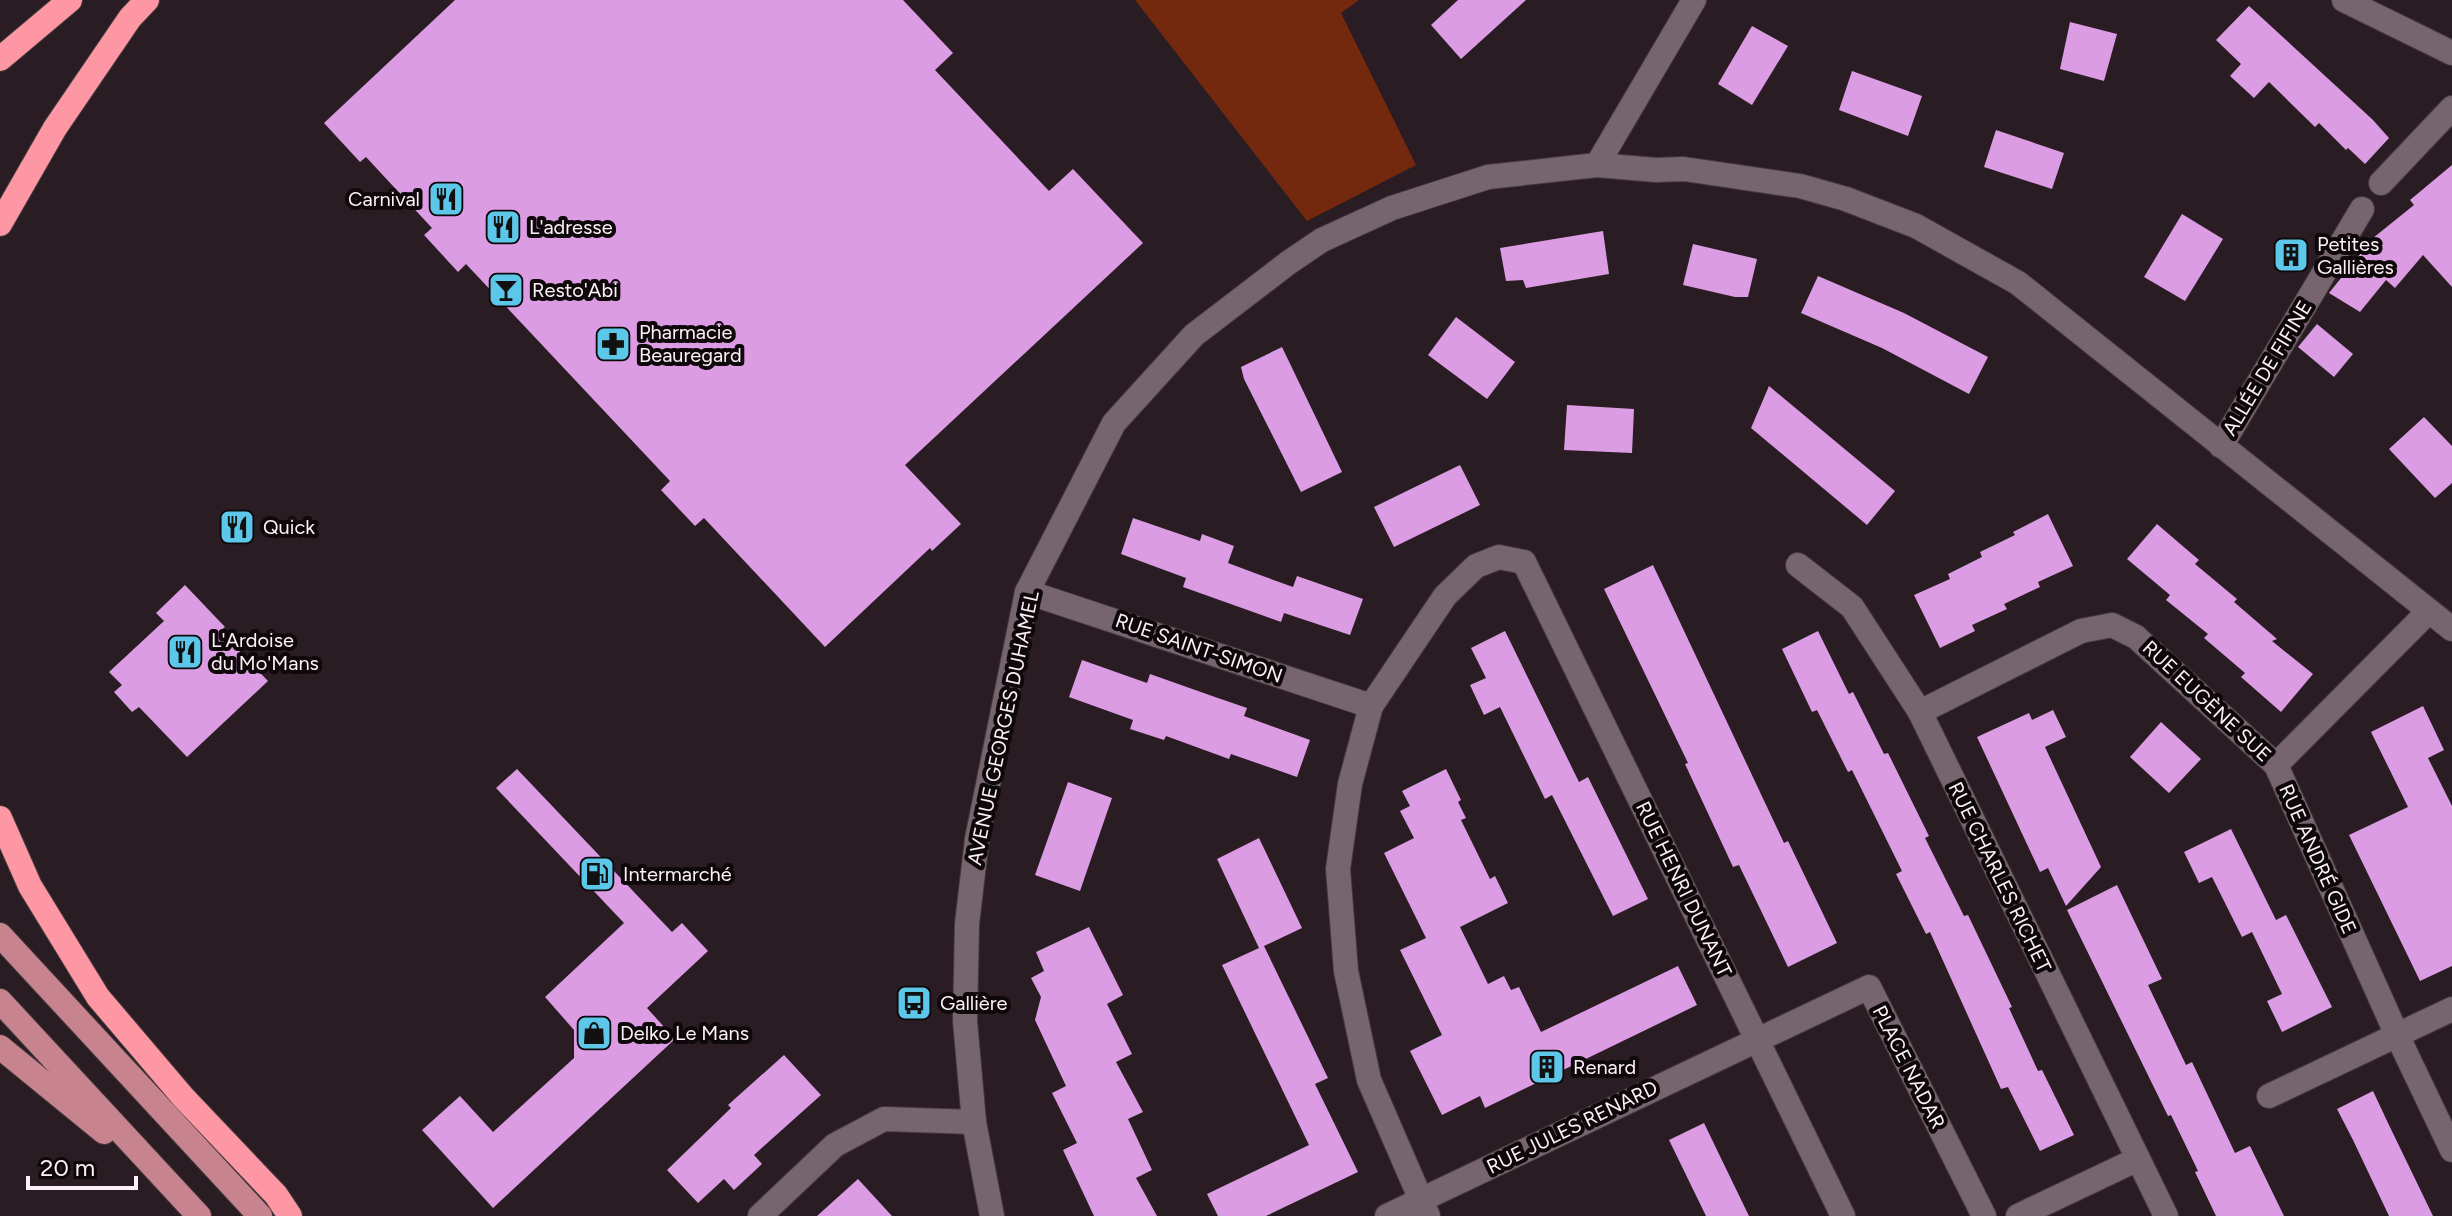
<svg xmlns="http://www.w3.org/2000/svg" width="2452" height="1216" font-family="Figtree,sans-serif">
<rect width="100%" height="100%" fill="#2a1c23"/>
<polygon fill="#74280e" points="1135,0 1359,0 1341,13 1416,165 1307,221"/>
<g fill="#db9ce4">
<polygon points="455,0 903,0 953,53 935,70 1049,191 1073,169 1143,243 905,465 961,524 932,551 930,548 825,647 704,518 695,526 661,490 670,481 466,264 458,272 424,235 432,228 366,157 360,162 324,123"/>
<polygon points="1458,0 1526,0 1461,59 1431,25"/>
<polygon points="2249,6 2373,120 2389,138 2365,164 2348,148 2346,150 2319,123 2315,127 2269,82 2254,98 2230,76 2241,64 2216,40"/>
<polygon points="2070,22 2117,34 2104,81 2060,69"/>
<polygon points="1752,26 1788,46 1752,105 1718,84"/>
<polygon points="1852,71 1922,96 1908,136 1839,110"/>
<polygon points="1996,130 2064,153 2052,189 1984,167"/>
<polygon points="2452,165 2452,287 2423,255 2395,288 2386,280 2360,312 2329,293 2373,238 2414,205 2410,200"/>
<polygon points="2182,214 2223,239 2185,301 2144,277"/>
<polygon points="1603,231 1609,274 1526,288 1523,280 1506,281 1500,248"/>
<polygon points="1693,244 1757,259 1748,297 1735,297 1683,285"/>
<polygon points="1818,276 1904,313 1988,357 1969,394 1882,348 1801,313"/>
<polygon points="1456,317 1515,362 1487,399 1428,355"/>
<polygon points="2317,324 2353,354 2334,377 2298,347"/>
<polygon points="1282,347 1342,472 1301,492 1244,379 1241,367"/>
<polygon points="1769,386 1895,491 1867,525 1751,428"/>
<polygon points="1567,405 1634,409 1632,453 1564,450"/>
<polygon points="2424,417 2452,446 2452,483 2435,498 2389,449"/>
<polygon points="1460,465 1480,505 1394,547 1374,507"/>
<polygon points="2048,514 2073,566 2038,582 2040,587 2004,604 2007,609 1972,625 1975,631 1940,648 1914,595 1950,579 1948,574 1982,557 1980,552 2015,535 2013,532"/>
<polygon points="1133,518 1200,541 1202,534 1234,546 1228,563 1260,575 1293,587 1297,576 1363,599 1350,635 1284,613 1281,622 1183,587 1186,578 1121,554"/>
<polygon points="2157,524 2199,560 2195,564 2237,599 2234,602 2277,639 2272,641 2313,674 2281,712 2241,677 2245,673 2204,638 2208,634 2166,600 2170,595 2127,559"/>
<polygon points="1653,565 1784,843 1788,841 1837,943 1788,967 1739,865 1733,867 1685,764 1688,763 1604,589"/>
<polygon points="185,585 225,627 220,631 268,681 187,757 139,707 132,712 114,692 122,685 109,672 164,621 156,613"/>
<polygon points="1505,631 1579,782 1588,777 1648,899 1613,916 1552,795 1545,799 1500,707 1484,715 1470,685 1486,678 1471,648"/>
<polygon points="1818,631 1849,694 1853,692 1884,754 1888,753 1929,836 1925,838 1964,916 1968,915 2012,1007 2009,1008 2038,1071 2042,1070 2074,1135 2040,1151 2008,1087 2001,1089 1930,932 1926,934 1896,874 1902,871 1852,770 1848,772 1817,710 1812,712 1782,649"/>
<polygon points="1082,660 1147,683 1150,674 1215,697 1247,708 1244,716 1310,740 1297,777 1231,754 1229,759 1166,736 1164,740 1130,729 1133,720 1069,697"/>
<polygon points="2423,706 2444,750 2428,758 2452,806 2452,966 2420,981 2349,835 2408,807 2371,732"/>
<polygon points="2053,710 2066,737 2045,747 2101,867 2066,906 2048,868 2040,872 1977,737 2029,713 2032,720"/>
<polygon points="2161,722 2201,759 2169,793 2130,757"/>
<polygon points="517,769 672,932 682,923 708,951 647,1008 675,1039 493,1208 422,1130 460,1096 493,1132 574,1058 574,1030 545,997 624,923 496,788"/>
<polygon points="1446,769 1461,800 1458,802 1466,818 1461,820 1490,879 1495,876 1508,903 1460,927 1488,984 1504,976 1511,990 1519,987 1541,1032 1678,966 1697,1005 1485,1108 1480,1096 1442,1115 1410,1051 1442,1035 1400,950 1426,938 1384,853 1414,838 1400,811 1410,806 1402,791"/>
<polygon points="1068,782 1112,798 1080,891 1035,875"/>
<polygon points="2231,829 2276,920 2286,915 2332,1007 2282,1032 2267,1001 2282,994 2252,932 2242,937 2212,877 2199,883 2184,852"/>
<polygon points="1259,838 1302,928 1264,946 1328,1078 1315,1084 1358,1172 1266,1216 1218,1216 1207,1194 1309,1145 1222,965 1259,948 1217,859"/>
<polygon points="2117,885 2162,979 2148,985 2186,1065 2192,1062 2235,1153 2250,1146 2284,1216 2216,1216 2195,1172 2198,1171 2171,1115 2168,1116 2067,910"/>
<polygon points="1089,927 1123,995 1107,1004 1132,1054 1116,1062 1143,1112 1128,1119 1152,1170 1136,1178 1157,1216 1094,1216 1063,1150 1077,1143 1052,1093 1066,1086 1035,1020 1041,997 1031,978 1044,971 1036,952"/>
<polygon points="784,1055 821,1095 754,1155 762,1164 734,1190 724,1179 698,1203 667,1170 731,1108 728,1105"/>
<polygon points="2373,1091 2388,1123 2433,1216 2389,1216 2353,1140 2337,1109"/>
<polygon points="1704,1123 1717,1150 1749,1216 1706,1216 1669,1140"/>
<polygon points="858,1179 892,1216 817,1216"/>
</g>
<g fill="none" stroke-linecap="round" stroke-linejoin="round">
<defs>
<g id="minor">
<polyline points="2344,0 2452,53"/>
<polyline points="1597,165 1694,0"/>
<polyline points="2381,183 2452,108"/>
<polyline points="2221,446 2362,209"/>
<polyline points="1798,565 1852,607 1920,712 2166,1216"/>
<polyline points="1027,592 1371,706"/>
<polyline points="2429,611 2276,765 2397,1035 2452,1150"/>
<polyline points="1920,712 2081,631 2112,625 2136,637 2276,765"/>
<polyline points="2269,1096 2452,1009"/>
<polyline points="760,1216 835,1145 884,1119 974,1122"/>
<polyline points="992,1216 974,1122 965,1021 967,924 977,839 1027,592 1114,423 1194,335 1288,263 1322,240 1392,208 1488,177 1597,165 1656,170 1684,169 1800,186 1846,199 1916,226 2018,283 2452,629"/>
<polyline points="1387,1216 1869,987 1984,1216"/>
<polyline points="1428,1216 1369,1080 1346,971 1338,869 1350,784 1371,706 1445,596 1476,566 1499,557 1524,562 1843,1216"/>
<polyline points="2018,1216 2138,1159"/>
</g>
<g id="major">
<polyline points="0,935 260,1216"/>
<polyline points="0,1001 199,1216"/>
<polyline points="0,1047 104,1132"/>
</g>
<g id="highway">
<polyline points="0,59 70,0"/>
<polyline points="0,224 55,128 130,18 147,0"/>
<polyline points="0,818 30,886 98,997 183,1097 276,1195 290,1216"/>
</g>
</defs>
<use href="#minor" stroke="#453a3f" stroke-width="26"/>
<use href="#major" stroke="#453a3f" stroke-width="26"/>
<use href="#highway" stroke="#453a3f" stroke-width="26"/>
<use href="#minor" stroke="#76656e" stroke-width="24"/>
<use href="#major" stroke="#c7838e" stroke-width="24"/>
<use href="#highway" stroke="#fd97a3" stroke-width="24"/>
</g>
<defs>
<symbol id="restaurant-square" viewBox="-11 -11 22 22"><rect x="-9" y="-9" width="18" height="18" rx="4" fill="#5cc7e8" stroke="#0f080b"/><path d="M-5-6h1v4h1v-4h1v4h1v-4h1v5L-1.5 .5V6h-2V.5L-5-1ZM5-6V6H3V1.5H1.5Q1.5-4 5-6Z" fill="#111"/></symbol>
<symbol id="building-square" viewBox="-11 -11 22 22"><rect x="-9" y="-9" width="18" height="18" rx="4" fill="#5cc7e8" stroke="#0f080b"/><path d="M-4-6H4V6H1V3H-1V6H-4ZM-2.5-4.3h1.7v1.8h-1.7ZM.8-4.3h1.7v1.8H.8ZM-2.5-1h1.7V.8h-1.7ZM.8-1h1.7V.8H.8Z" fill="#111"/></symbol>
<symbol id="bar-square" viewBox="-11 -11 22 22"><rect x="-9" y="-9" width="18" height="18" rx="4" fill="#5cc7e8" stroke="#0f080b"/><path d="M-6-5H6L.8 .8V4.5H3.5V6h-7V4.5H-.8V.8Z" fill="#111"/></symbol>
<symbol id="pharmacy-square" viewBox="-11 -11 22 22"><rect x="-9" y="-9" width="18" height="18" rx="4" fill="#5cc7e8" stroke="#0f080b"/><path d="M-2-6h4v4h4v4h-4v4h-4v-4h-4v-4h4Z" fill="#111"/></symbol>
<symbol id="fuel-square" viewBox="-11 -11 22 22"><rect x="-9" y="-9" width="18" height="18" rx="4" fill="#5cc7e8" stroke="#0f080b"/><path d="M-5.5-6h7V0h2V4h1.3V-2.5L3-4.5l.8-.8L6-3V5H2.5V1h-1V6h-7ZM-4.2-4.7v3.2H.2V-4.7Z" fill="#111"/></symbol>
<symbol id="bus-square" viewBox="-11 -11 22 22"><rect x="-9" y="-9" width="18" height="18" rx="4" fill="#5cc7e8" stroke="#0f080b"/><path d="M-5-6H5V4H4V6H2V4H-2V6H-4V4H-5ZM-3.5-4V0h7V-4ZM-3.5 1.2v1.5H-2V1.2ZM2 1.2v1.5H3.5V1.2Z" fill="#111"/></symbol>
<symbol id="shop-square" viewBox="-11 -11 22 22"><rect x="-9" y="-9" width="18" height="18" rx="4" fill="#5cc7e8" stroke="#0f080b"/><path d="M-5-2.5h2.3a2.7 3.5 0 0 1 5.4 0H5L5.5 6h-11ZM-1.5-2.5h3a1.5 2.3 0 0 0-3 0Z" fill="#111"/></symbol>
</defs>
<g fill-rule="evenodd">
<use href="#restaurant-square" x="426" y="179" width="40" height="40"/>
<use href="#restaurant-square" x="483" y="207" width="40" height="40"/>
<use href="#building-square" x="2271" y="235" width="40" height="40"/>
<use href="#bar-square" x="486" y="270" width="40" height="40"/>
<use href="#pharmacy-square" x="593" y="324" width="40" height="40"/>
<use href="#restaurant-square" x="217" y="507" width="40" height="40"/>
<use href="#restaurant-square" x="165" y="632" width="40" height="40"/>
<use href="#fuel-square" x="577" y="854" width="40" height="40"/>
<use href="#bus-square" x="894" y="983" width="40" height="40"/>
<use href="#shop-square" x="574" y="1013" width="40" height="40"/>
<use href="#building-square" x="1527" y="1047" width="40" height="40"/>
</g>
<g text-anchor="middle" stroke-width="8" stroke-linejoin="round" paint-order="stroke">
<g font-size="20" fill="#fcf1f6" stroke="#0f080b" text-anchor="start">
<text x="420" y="206" text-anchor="end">Carnival</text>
<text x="529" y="234">L'adresse</text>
<text x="2317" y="251">Petites<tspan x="2317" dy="23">Gallières</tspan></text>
<text x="532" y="297">Resto'Abi</text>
<text x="639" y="339">Pharmacie<tspan x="639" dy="23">Beauregard</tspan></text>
<text x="263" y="534">Quick</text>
<text x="211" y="647">L'Ardoise<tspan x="211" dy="23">du Mo'Mans</tspan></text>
<text x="623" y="881">Intermarché</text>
<text x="940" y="1010">Gallière</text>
<text x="620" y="1040">Delko Le Mans</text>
<text x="1573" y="1074">Renard</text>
</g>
<g font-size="20" fill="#fcf1f6" stroke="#0f080b">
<text transform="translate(2267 368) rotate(-59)" y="7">ALLÉE DE FIFINE</text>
<text transform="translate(1199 648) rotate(19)" y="7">RUE SAINT-SIMON</text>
<text transform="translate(2207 701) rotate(43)" y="7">RUE EUGÈNE SUE</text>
<text transform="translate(1003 728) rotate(-78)" y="7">AVENUE GEORGES DUHAMEL</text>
<text transform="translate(2318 859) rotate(66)" y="7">RUE ANDRÉ GIDE</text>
<text transform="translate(2000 877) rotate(64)" y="7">RUE CHARLES RICHET</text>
<text transform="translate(1684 889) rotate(64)" y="7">RUE HENRI DUNANT</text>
<text transform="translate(1909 1067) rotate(63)" y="7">PLACE NADAR</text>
<text transform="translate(1572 1127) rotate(-26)" y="7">RUE JULES RENARD</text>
</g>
</g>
<path d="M28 1176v12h108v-12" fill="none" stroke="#fcf1f6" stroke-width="4"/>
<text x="40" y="1176" font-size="24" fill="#fcf1f6" stroke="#0f080b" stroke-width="6" paint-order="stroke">20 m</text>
</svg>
